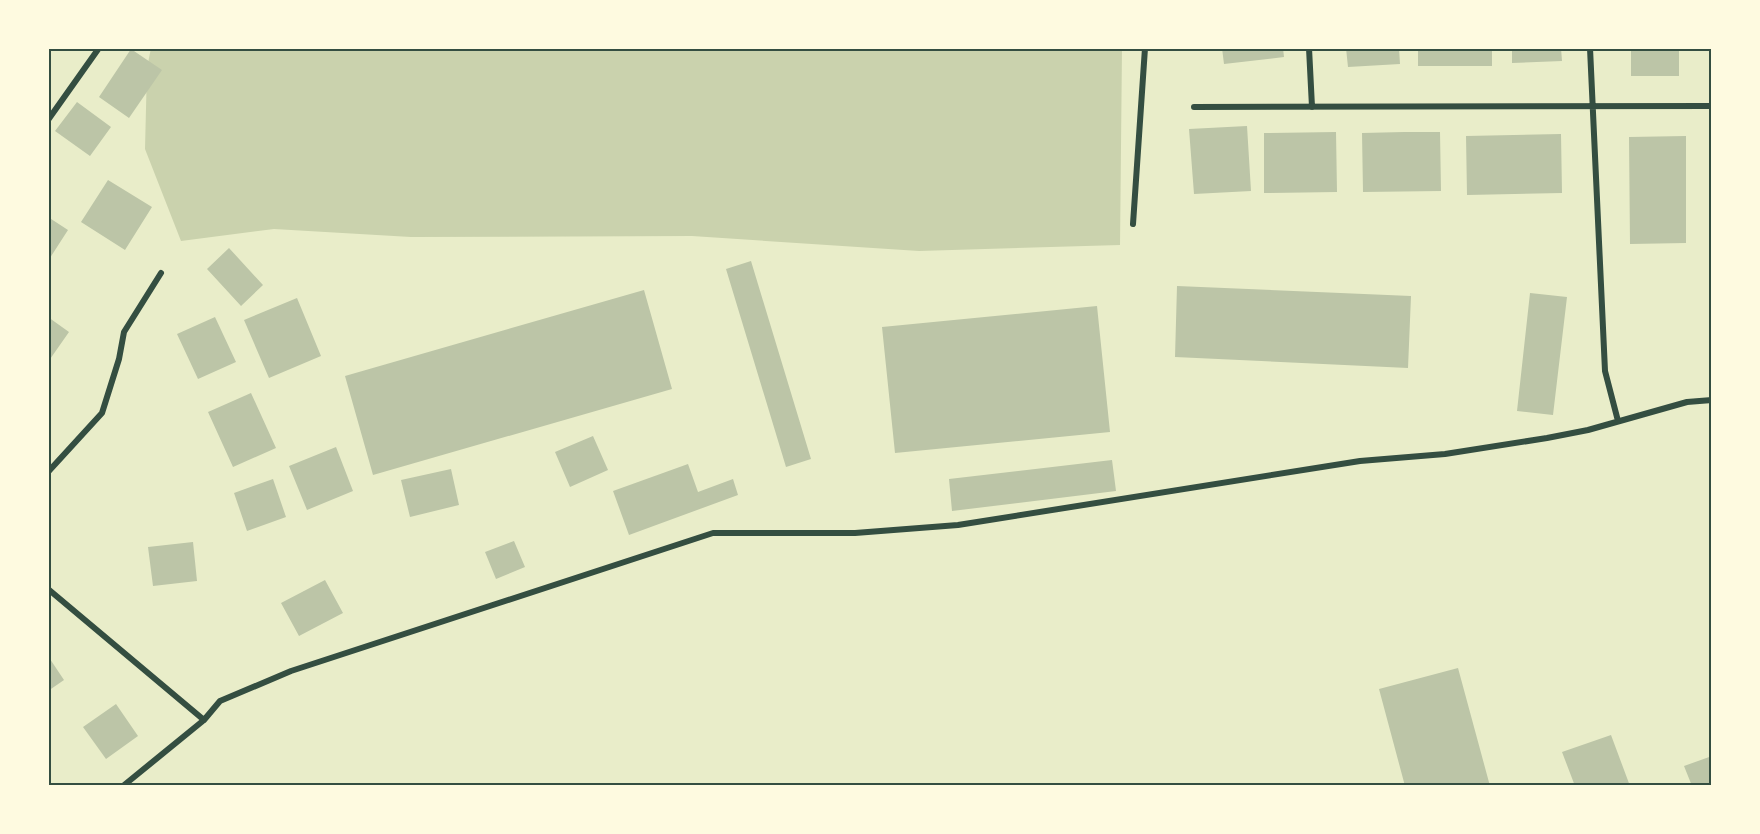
<svg xmlns="http://www.w3.org/2000/svg" width="1760" height="834" font-family="'Fira Sans',sans-serif">
  <rect width="100%" height="100%" fill="#e9edc9"/>
  <path fill="#cad2ad" d="M151,48H1122L1120,245L919,251L692,236L411,237L274,229L181,241L145,149L147,68Z"/>
  <path fill="#bcc5a7" d="M1222,48H1283L1284,57L1224,64Z
    M1346,48H1399L1400,64L1348,67Z
    M1418,48H1492V66H1418Z
    M1512,48H1561L1562,61L1512,63Z
    M1631,48H1679V76H1631Z
    M131,49L162,70L129,118L99,97Z
    M77,102L111,127L90,156L55,131Z
    M1247,126L1251,191L1194,194L1189,129Z
    M1336,132L1337,192L1264,193V133Z
    M1404,132H1440L1441,191L1363,192L1362,133Z
    M1561,134L1562,193L1467,195L1466,136Z
    M1686,136V243L1630,244L1629,137Z
    M108,180L152,207L125,250L81,222Z
    M48,217L68,230L48,261Z
    M229,248L263,285L241,306L207,269Z
    M751,261L811,459L786,467L726,269Z
    M1177,286L1411,296L1408,368L1175,357Z
    M644,290L672,389L373,475L345,376Z
    M1530,293L1567,297L1553,415L1517,411Z
    M297,298L321,356L269,378L244,320Z
    M1097,306L1110,432L895,453L882,327Z
    M48,317L69,332L48,362Z
    M215,317L236,362L198,379L177,334Z
    M251,393L276,448L233,467L208,412Z
    M593,436L608,470L570,487L555,452Z
    M336,447L353,491L307,510L289,466Z
    M1112,460L1116,491L952,511L949,479Z
    M688,464L698,492L733,479L738,495L629,535L613,491Z
    M451,469L459,505L410,517L401,480Z
    M273,479L286,517L247,531L234,493Z
    M514,541L525,567L496,579L485,552Z
    M193,542L197,581L153,586L148,547Z
    M325,580L343,613L299,636L281,603Z
    M48,656L64,680L48,691Z
    M1458,668L1490,786H1405L1379,689Z
    M116,704L138,736L106,759L83,727Z
    M1611,735L1630,786H1575L1562,752Z
    M1712,756V786H1692L1684,766Z"/>
  <g fill="none" stroke-linecap="round" stroke-linejoin="round">
    <path stroke="#344e41" stroke-width="6" d="M1309,48L1312,107
      M1590,48L1605,371L1618,421
      M1194,107L1712,106
      M48,120L99,48
      M1133,224L1145,48
      M48,472L102,413L119,359L124,332L161,273
      M48,589L204,720
      M123,786L204,720L220,701L291,671L713,533H855L958,525L1360,461L1445,454L1547,438L1588,430L1687,402L1712,400"/>
  </g>
  <rect width="1760" height="834" fill="none" stroke="#fefae0" stroke-width="99"/>
  <rect x="50" y="50" width="1660" height="734" fill="none" stroke="#344e41" stroke-width="2"/>
</svg>
